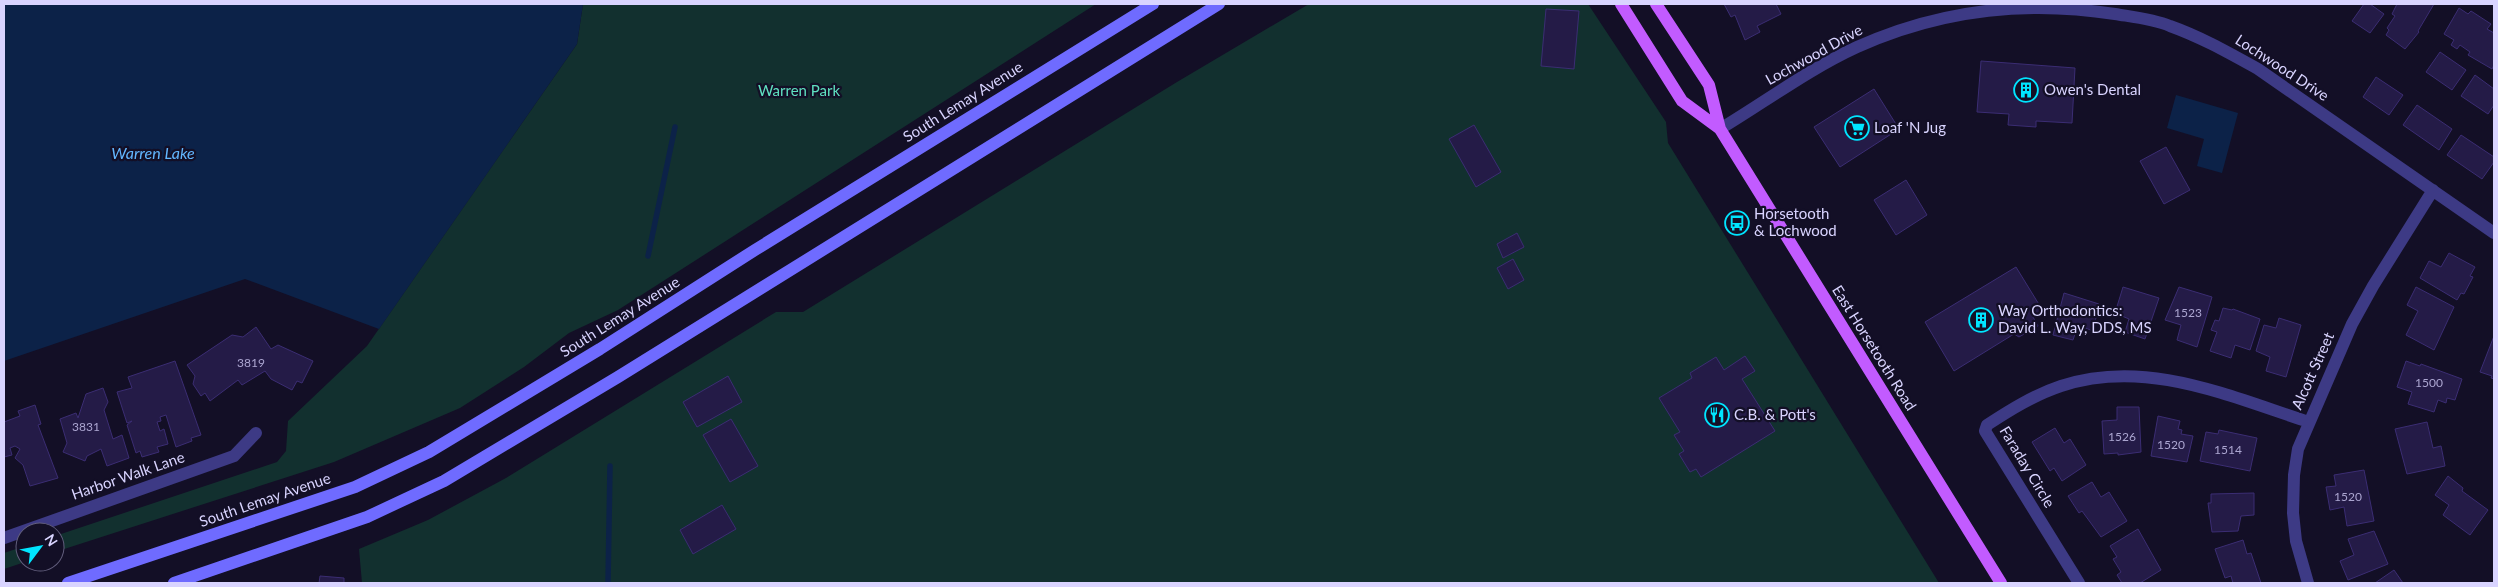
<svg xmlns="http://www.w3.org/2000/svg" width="2498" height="587" font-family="Lato,sans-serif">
  <rect width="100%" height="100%" fill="#130f26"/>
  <path fill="#12302f" d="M583,4H1096L618,310L569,333L524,367L460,408L334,462L55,552V536L277,462L286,451L288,421L367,346L577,44Z
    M1309,4H1588L1666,122L1668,143L1939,583H362L359,549L428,520L506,478L776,312H803L1177,82Z
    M25,546V562L4,569V553Z"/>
  <path fill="#0c2248" d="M4,4H583L577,44L379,329L245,279L4,361Z
    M2176,95L2238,113L2222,173L2197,166L2204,139L2167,128Z"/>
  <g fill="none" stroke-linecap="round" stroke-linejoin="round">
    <path stroke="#0c2248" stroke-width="5.5" d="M648,256L675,127
      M608,583L610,466"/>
  </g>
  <path fill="#241b47" stroke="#3b2d73" d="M1724,4H1776L1781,14L1757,26L1760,32L1745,40L1735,15L1731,17Z
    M2364,4H2370L2384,14L2370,33L2352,21Z
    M2397,4H2434L2418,31L2419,32L2405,49L2386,35L2389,30L2387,28L2395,16L2392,14Z
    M2459,8L2468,14L2471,11L2491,24L2487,29L2494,33V65L2492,69L2468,55L2470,52L2460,45L2457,49L2451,45L2454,40L2444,34Z
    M1546,9L1579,11L1574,69L1541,66Z
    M2440,52L2466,70L2452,90L2426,72Z
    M1981,61L2075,68L2072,123L2036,121V127L2008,125L2009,114L1977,112Z
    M2475,75L2494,89V105L2488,114L2461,96Z
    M2376,77L2403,95L2389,115L2363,97Z
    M1874,89L1899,129L1840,167L1814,127Z
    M2417,105L2452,129L2439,150L2403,125Z
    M1474,125L1501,172L1476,187L1449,139Z
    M2461,135L2494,157V162L2482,179L2447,155Z
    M2166,147L2190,190L2164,204L2140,161Z
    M1906,180L1927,215L1896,235L1874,200Z
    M1517,233L1524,247L1503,258L1497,244Z
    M2449,253L2475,267L2470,276L2473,277L2464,294L2461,293L2457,300L2420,278L2429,261L2441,267Z
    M1513,259L1524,280L1508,289L1497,268Z
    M2016,267L2043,311L2033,317L2038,326L2019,337L2014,334L1954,371L1925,322Z
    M2123,287L2159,298L2145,339L2125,332L2129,319L2115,313Z
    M2179,287L2212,297L2197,347L2177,340L2181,325L2165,320Z
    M2416,287L2454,307L2434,350L2406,335L2418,311L2407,305Z
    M2064,293L2099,304L2093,331L2078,325L2073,340L2053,335Z
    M2223,308L2232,310L2233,309L2260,319L2250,350L2235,345L2231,358L2210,351L2217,332L2211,330L2215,320L2219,321Z
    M2279,318L2301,325L2286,377L2266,371L2270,357L2256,351L2264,325L2276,328Z
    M256,327L271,349L278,345L313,361L302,383L297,381L292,390L271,379L265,371L242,385L238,380L210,401L205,393L201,396L193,384L195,376L187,365L232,335L243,337Z
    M2494,336V379L2491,378L2492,376L2480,372Z
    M1745,356L1755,371L1742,379L1775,431L1701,477L1696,469L1690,472L1679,454L1684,451L1674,435L1680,432L1659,398L1692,378L1690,373L1716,357L1724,370Z
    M175,361L201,435L191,438L192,441L176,447L166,415L160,417L161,421L157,422L160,431L164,429L168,444L157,447L159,452L142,457L140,451L136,453L127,425L132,421L127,423L117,392L132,388L128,377Z
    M2406,361L2420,366L2421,364L2462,379L2455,400L2447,398L2446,403L2438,400L2434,412L2408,404L2412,392L2397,387Z
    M728,376L742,402L697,427L683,402Z
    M103,388L108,402L104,410L113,439L122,435L129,458L107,466L101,449L87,456L85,461L63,452L67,443L60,419L76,413L78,418L86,394Z
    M35,405L41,424L38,425L58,478L30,486L23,465L15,458L20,449L15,446L10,448L12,455L4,457V422L20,416L18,411Z
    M2117,407H2139L2141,452L2118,455V453L2104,454L2102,421L2117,420Z
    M2158,416L2180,421L2178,429L2182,430L2181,434L2193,436L2187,462L2151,456Z
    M731,419L758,466L730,482L703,435Z
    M2427,422L2433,448L2441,446L2445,466L2407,474L2395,429Z
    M2055,428L2064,443L2070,439L2086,465L2062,481L2054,468L2050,471L2032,442Z
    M2219,430L2257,438L2250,471L2200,461L2206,432L2218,434Z
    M2364,470L2374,521L2347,526L2344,507L2330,510L2326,487L2336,486L2334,475Z
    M2448,476L2463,488L2462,491L2488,510L2470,535L2443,515L2449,505L2435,495Z
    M2092,482L2101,497L2109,492L2127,521L2101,537L2082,511L2079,513L2068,496Z
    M2254,493V515L2241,516L2238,531L2212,532L2208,503H2211V494Z
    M722,505L736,529L693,554L680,530Z
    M2138,529L2161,570L2140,583H2122L2117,575L2121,572L2113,559L2117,557L2110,546Z
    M2374,531L2388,564L2348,580L2340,561L2354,555L2348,539Z
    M2243,540L2247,554L2251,553L2261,583H2233L2231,576L2225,578L2215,549Z
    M2394,570L2403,583H2375Z
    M320,576L344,578V583H319Z"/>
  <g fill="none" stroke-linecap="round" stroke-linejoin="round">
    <path stroke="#3d3a85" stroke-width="12" d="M1720,129C1765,102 1809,69 1857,47C1939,10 2026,0 2115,14C2133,17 2153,19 2170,26C2201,37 2229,53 2258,69L2494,233
      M4,538L234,456L256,433
      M2079,583L1985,431L1987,425C2010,410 2034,395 2061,386C2146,358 2228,396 2309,422
      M2308,583L2296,541L2293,513L2294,475L2298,449L2352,324L2373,286L2433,190"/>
    <path stroke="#6f6bff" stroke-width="12" d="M68,583L355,487L429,452L600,349L755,250L1153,4
      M174,583L367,517L444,481L618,377L1219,4"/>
    <path stroke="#c25bff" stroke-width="12" d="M1621,4L1682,101L1720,129
      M1656,4L1709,85L1720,129L2001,583"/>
  </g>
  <defs>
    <g id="building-ring" transform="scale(1.25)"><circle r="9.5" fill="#130f26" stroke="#00e5ff" stroke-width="1.5"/><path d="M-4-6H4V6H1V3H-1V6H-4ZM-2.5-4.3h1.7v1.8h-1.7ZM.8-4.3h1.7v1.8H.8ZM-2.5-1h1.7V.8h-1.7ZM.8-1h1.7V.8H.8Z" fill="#00e5ff"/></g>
    <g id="supermarket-ring" transform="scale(1.25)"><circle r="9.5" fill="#130f26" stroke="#00e5ff" stroke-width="1.5"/><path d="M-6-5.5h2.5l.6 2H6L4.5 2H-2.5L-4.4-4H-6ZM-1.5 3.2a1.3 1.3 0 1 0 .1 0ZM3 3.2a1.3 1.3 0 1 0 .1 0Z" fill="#00e5ff"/></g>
    <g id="bus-ring" transform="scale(1.25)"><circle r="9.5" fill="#130f26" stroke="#00e5ff" stroke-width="1.5"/><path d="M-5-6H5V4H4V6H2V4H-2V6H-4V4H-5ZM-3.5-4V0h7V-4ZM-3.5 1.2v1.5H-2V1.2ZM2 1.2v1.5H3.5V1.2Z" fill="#00e5ff"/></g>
    <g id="restaurant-ring" transform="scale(1.25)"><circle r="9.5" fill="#130f26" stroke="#00e5ff" stroke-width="1.5"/><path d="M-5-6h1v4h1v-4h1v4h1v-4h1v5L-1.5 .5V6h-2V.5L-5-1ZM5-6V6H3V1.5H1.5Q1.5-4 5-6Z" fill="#00e5ff"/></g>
  </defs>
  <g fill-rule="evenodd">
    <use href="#building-ring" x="2026" y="90"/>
    <use href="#supermarket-ring" x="1857" y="128"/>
    <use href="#bus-ring" x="1737" y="223"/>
    <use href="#building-ring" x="1981" y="320"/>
    <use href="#restaurant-ring" x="1717" y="415"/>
  </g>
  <g text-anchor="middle" stroke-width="4.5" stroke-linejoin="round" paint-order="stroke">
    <g font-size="12" fill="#aca6d1">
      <text x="2188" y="317">1523</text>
      <text x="251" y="367">3819</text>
      <text x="2429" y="387">1500</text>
      <text x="86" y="431">3831</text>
      <text x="2122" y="441">1526</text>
      <text x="2171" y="449">1520</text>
      <text x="2228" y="454">1514</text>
      <text x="2348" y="501">1520</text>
    </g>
    <g font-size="15" fill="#d9d4ff" stroke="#130f26">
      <text transform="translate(1814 55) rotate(-29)" y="5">Lochwood Drive</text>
      <text transform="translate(2282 68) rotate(33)" y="5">Lochwood Drive</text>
      <text transform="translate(963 102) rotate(-32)" y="5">South Lemay Avenue</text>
      <text transform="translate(620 317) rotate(-32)" y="5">South Lemay Avenue</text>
      <text transform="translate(1874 348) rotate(58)" y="5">East Horsetooth Road</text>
      <text transform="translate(2313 371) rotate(-66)" y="5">Alcott Street</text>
      <text transform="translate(2027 467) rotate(59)" y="5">Faraday Circle</text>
      <text transform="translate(128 476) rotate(-19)" y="5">Harbor Walk Lane</text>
      <text transform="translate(265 500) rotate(-19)" y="5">South Lemay Avenue</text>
    </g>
    <g font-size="15" fill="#d9d4ff" stroke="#130f26" text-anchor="start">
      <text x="2044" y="95">Owen's Dental</text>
      <text x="1874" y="133">Loaf 'N Jug</text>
      <text x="1754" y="219">Horsetooth<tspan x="1754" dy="17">&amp; Lochwood</tspan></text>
      <text x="1998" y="316">Way Orthodontics:<tspan x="1998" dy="17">David L. Way, DDS, MS</tspan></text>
      <text x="1734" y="420">C.B. &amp; Pott's</text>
    </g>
    <g font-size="15" fill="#5fe0c0" stroke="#130f26">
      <text x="799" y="96">Warren Park</text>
    </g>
    <g font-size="16" font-style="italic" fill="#62b6ff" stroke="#130f26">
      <text x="153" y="159">Warren Lake</text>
    </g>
  </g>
  <rect width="2498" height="587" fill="none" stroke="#d9d4ff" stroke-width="10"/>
  <g transform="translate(40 547) rotate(58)"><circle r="24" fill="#130f26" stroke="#625e7d"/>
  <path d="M0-4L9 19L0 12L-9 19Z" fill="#00e5ff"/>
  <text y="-8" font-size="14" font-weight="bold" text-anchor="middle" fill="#d9d4ff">N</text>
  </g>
</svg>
